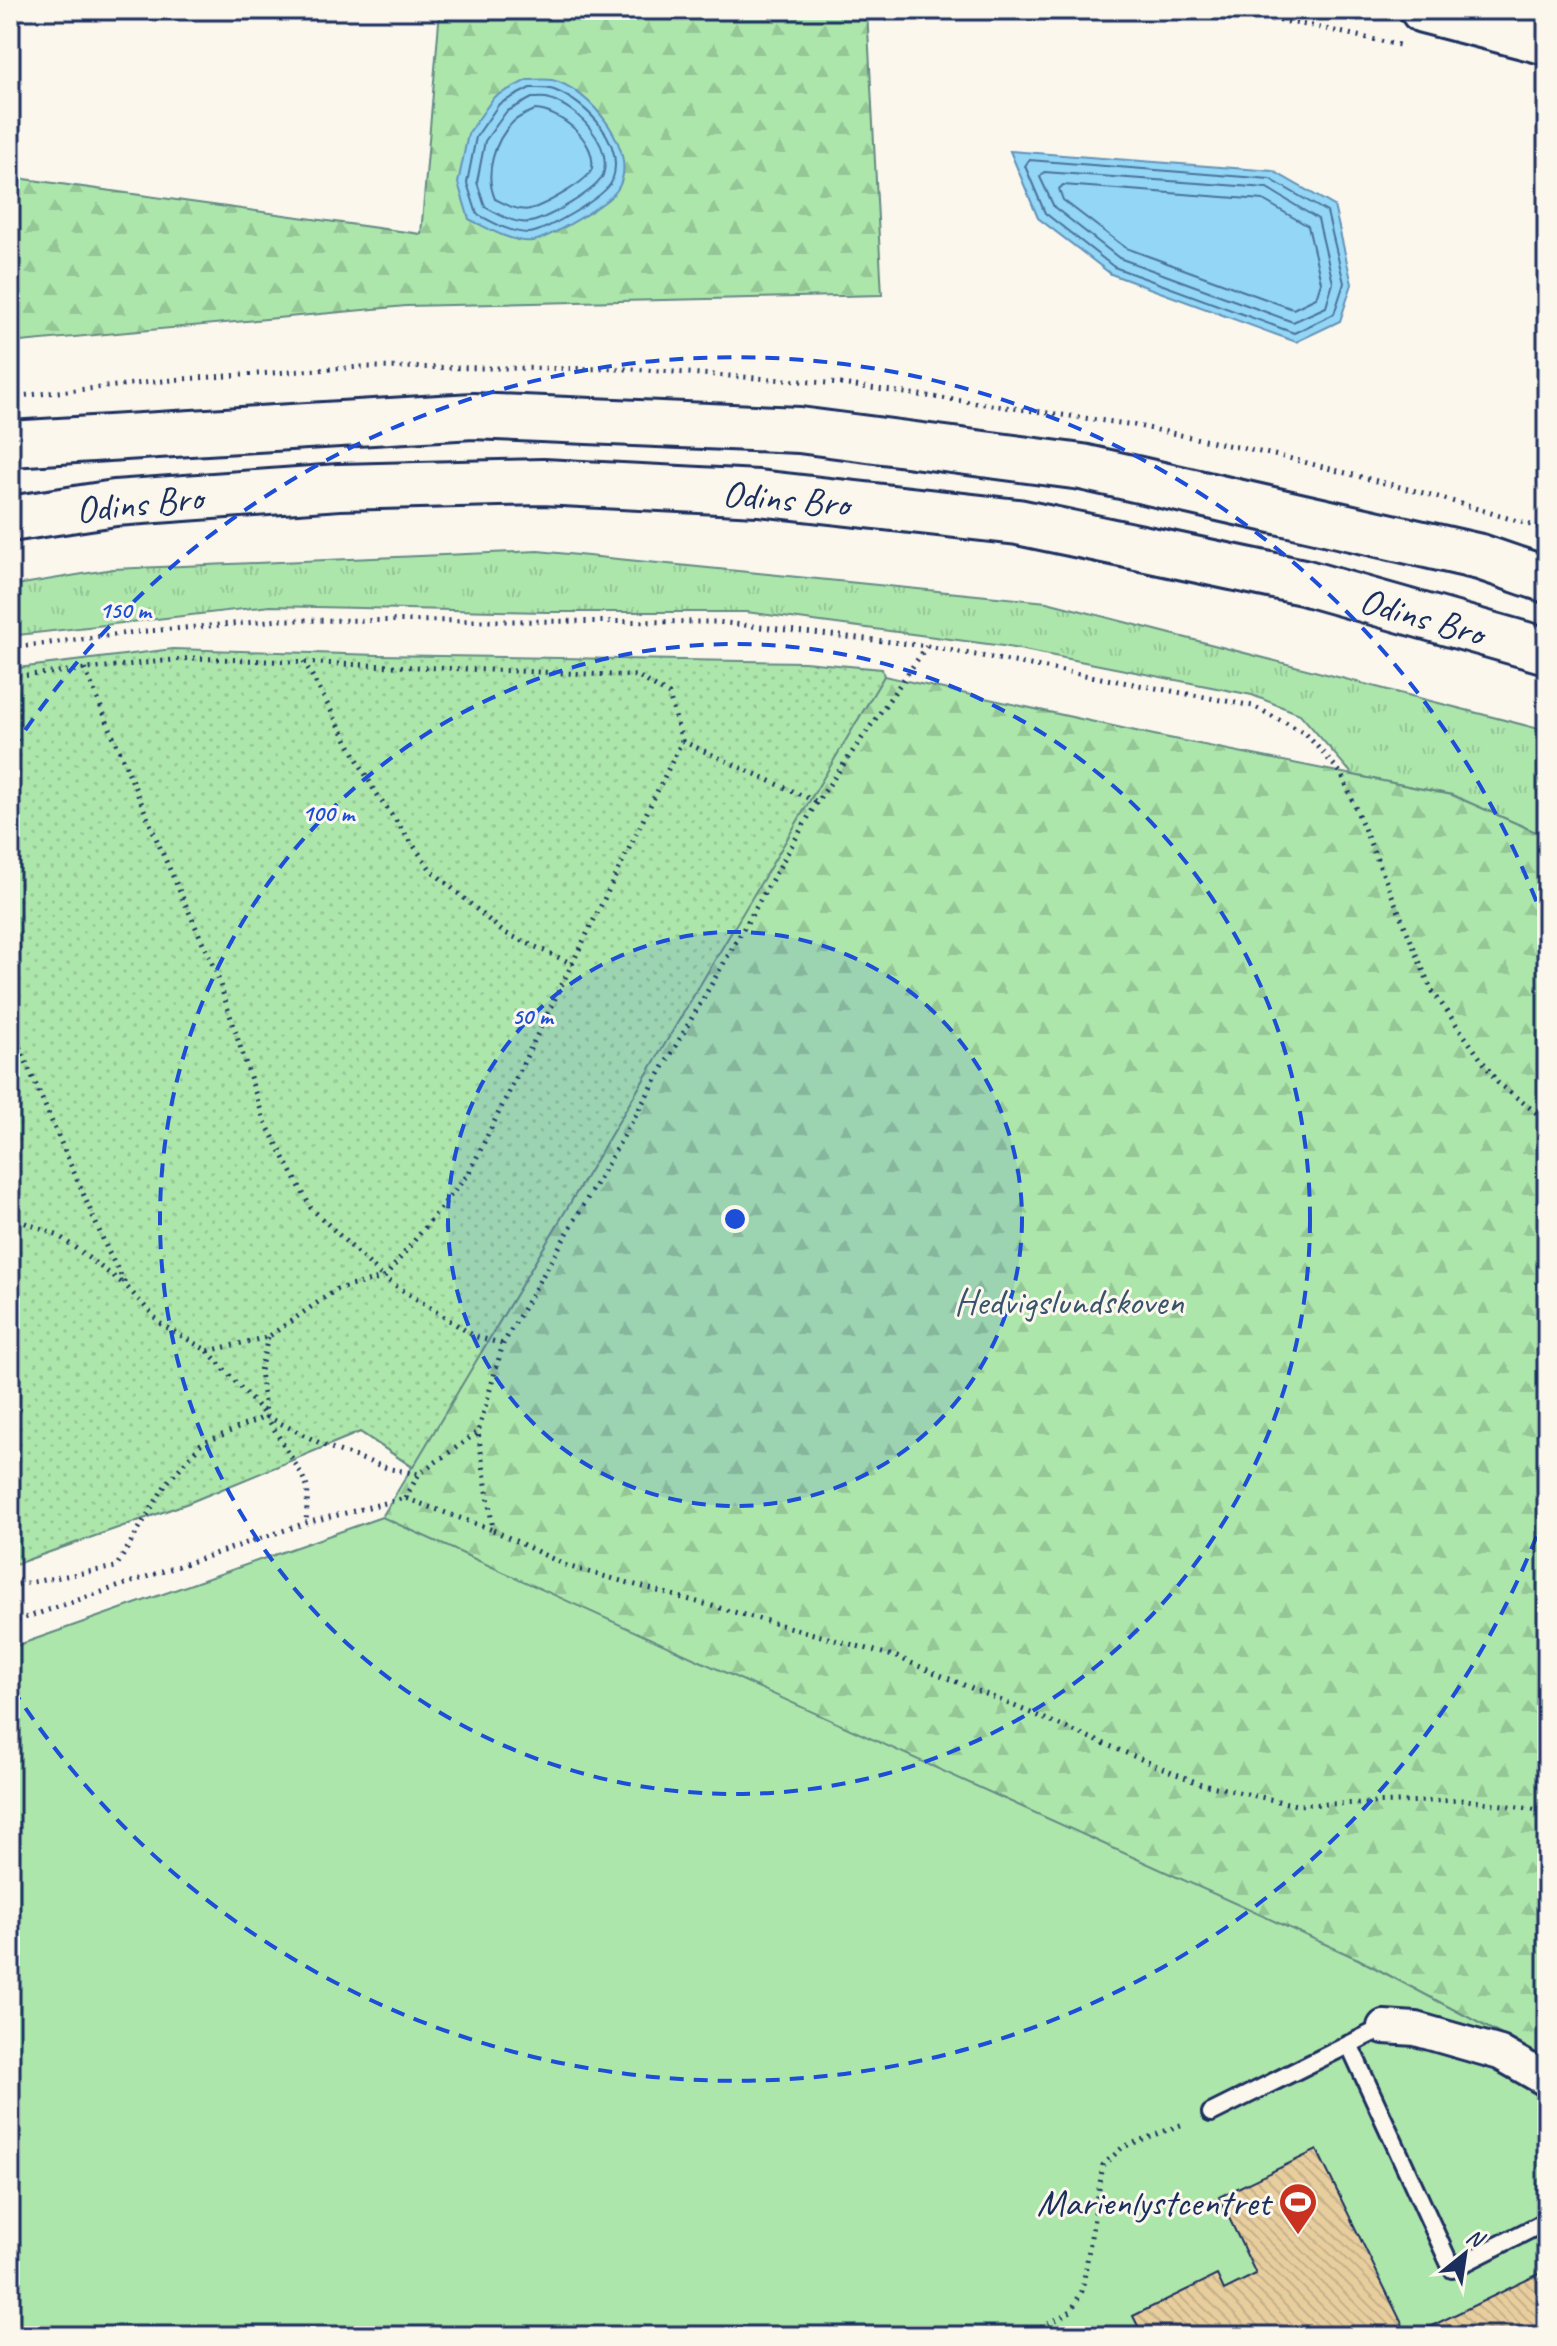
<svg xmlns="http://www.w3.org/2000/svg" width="1557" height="2346" font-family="Caveat,sans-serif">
  <defs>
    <pattern id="grass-tufts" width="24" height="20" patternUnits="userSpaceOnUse" patternTransform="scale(2)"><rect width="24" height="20" fill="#ade6ab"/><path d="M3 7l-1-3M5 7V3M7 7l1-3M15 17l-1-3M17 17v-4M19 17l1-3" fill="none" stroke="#94c696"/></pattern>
    <pattern id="forest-firs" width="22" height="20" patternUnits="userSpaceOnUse" patternTransform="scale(2)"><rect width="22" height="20" fill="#ade6ab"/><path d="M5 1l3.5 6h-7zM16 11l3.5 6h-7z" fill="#94c696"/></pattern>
    <pattern id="park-dots" width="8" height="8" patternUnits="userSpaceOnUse" patternTransform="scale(2)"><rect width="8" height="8" fill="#ade6ab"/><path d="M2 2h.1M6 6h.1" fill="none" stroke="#94c696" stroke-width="1.8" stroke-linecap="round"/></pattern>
    <pattern id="building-back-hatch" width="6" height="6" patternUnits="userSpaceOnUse" patternTransform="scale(2)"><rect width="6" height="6" fill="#e8ce9d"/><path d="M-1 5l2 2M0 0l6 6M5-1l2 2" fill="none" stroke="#c6b18a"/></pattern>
  </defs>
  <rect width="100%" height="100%" fill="#fbf7ec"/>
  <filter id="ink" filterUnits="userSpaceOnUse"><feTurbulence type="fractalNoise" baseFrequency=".0125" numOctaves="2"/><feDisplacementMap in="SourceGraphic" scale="16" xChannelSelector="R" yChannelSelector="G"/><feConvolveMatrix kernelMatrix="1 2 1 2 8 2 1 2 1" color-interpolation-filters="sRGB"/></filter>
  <g filter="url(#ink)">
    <path fill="url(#grass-tufts)" stroke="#648a84" stroke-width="2" d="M538,551L1047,602L1547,731V837L1452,795L1353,775L1300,714L1252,695L1003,646L746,612H546L270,606L10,636V586L113,569Z"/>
    <path fill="url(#forest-firs)" stroke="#648a84" stroke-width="2" d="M440,10H867L882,295L406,306L10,343V177L421,234Z
      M799,667L884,676L1154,735L1452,795L1547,837V2059L1358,1959L10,1648L382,1517L412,1467L360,1432L188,1503L10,1566Z"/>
    <path fill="url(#park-dots)" stroke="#648a84" stroke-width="2" d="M173,649L379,655L804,662L882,669L884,676L413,1467L360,1432L188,1503L10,1566V669Z"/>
    <path fill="#ade6ab" stroke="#648a84" stroke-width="2" d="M382,1517L1358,1959L1547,2059V2336H10V1648Z"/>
    <path fill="#93d6f5" stroke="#6393b9" stroke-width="2" d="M527,80C535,80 545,79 552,80C589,88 642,153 617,190C608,204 549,238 533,241C514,244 485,227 469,219L458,183L468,134L494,97Z
      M1010,151L1273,171L1334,206L1352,284L1340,321L1296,342L1111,274L1038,218Z"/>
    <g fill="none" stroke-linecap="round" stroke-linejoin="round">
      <path stroke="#4b729a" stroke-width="2" d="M530,88C538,88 547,87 554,90C587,103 626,143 612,181C606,196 545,232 529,233C510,233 492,222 477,214L467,183L476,137L499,104Z
        M532,98C538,98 545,97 550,99C577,108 613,144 603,175C598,190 548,218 531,222C516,225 498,214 485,207L477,182L485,141L506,112Z
        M535,110C560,111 596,140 592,168C591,180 543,206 530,209C519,212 505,204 495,199C484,174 494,141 513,122C518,117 528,113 535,110Z
        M1029,160L1270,179L1327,212L1344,283L1334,314L1294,333L1114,267L1045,213L1025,166Z
        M1044,172L1267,188L1318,219L1333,283L1326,307L1293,322L1119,258L1054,207L1040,177Z
        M1063,185L1263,200L1308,226L1321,282L1316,298L1293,309L1126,248L1063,200L1059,189Z"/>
    </g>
    <path fill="url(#building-back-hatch)" stroke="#1b2f5e" stroke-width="2" d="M1317,2150L1408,2336H1143L1133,2316L1217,2275L1224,2290L1256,2274L1219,2197Z
      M1547,2270V2336H1411Z"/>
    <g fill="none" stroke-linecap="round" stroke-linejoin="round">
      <g stroke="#1b2f5e" stroke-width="22">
        <path id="lane" d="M1349,2044L1452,2269L1547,2221
          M1211,2113L1384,2027"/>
      </g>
      <g stroke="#1b2f5e" stroke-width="38">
        <path id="street" d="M1384,2027L1416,2029L1500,2053L1547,2080"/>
      </g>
      <g stroke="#1b2f5e" stroke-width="50">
        <path id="secondary" d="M1423,10L1547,42
          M10,444L473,416L799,430L1082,467L1480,557L1547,580
          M10,519L115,503L339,487L543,482L758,493L1018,522L1303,582L1547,651"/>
      </g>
      <path stroke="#1b2f5e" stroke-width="5" stroke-dasharray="2 6" stroke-linecap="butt" d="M1216,10L1312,26L1399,45
        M10,397L182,379L362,367L631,369L841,384L1134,425L1288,458L1435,496L1547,530
        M927,646L817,802L503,1344L478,1432L493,1530L567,1566L897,1657L1198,1783L1296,1805L1466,1800L1547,1811
        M10,648L136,632L281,620L717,622L927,646L1253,706L1305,733L1341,773L1431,989L1498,1083L1547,1121
        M304,661L374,790L431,870L503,932L573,964
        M85,669L162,852L216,972L264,1120L311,1208L384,1278
        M10,677L193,658L638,676L669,695L682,741L469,1173L384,1278L474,1336L503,1344
        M682,741L817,802
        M10,1025L108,1251L127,1287L161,1324L208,1351L268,1337L337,1289L383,1278
        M10,1217L59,1236L125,1285
        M268,1337L260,1371L266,1416L301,1473L308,1489L306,1523
        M208,1351L266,1416L328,1447L390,1469L419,1474
        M405,1498L419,1474L478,1432
        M10,1586L116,1567L166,1484L201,1444L266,1416
        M10,1623L306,1523L405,1498L493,1530
        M1027,2336L1071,2311L1082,2291L1103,2165L1123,2147L1186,2123"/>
      <use href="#lane" stroke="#fbf7ec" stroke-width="16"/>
      <use href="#street" stroke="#fbf7ec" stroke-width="32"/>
      <use href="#secondary" stroke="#fbf7ec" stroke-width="44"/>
    </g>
  </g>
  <circle cx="735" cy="1219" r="287" fill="#1d4ed8" fill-opacity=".12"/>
  <g fill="none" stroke="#1d4ed8" stroke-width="4" stroke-dasharray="14 10">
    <circle cx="735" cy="1219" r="287"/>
    <circle cx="735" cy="1219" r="575"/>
    <path d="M1545 1514A862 862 0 0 1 12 1688M12 750A862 862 0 0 1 1545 924"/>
  </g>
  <defs>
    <g id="stadium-pin" transform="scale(2)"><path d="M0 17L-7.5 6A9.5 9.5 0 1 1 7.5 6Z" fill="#c8321e" stroke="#fbf7ec"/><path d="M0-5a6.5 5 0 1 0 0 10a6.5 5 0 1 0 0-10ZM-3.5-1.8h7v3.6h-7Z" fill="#fff"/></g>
  </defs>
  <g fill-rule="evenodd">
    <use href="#stadium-pin" x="1298" y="2202"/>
  </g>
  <g text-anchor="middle" stroke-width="6" stroke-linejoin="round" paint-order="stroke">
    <g font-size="38" fill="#1b2f5e" stroke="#fbf7ec">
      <text transform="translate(786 498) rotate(5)" y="13">Odins Bro</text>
      <text transform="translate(139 503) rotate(-6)" y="13">Odins Bro</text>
      <text transform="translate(1422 616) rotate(16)" y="13">Odins Bro</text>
    </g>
    <g font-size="38" fill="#38546d" stroke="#fbf7ec">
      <text x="1069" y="1314">Hedvigslundskoven</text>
    </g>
    <g font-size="38" fill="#1b2f5e" stroke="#fbf7ec" text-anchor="end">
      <text x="1270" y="2215">Marienlystcentret</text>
    </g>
  </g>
  <circle cx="735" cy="1219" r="12" fill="#1d4ed8" stroke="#fbf7ec" stroke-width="4"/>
  <g font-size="24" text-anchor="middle" font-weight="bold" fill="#1d4ed8" stroke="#fbf7ec" stroke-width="6" stroke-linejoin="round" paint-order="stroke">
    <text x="125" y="618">150 m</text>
    <text x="328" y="821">100 m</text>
    <text x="532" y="1024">50 m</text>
  </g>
  <rect width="1557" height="2346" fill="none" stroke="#fbf7ec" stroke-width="40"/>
  <rect x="20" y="20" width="1517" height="2306" fill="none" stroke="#1b2f5e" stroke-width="3" filter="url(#ink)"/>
  <g transform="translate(1465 2254) rotate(30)" stroke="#fbf7ec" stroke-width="6" paint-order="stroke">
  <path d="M0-6L14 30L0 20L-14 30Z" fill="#1b2f5e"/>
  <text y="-12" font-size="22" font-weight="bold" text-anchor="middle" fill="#1b2f5e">N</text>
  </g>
</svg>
